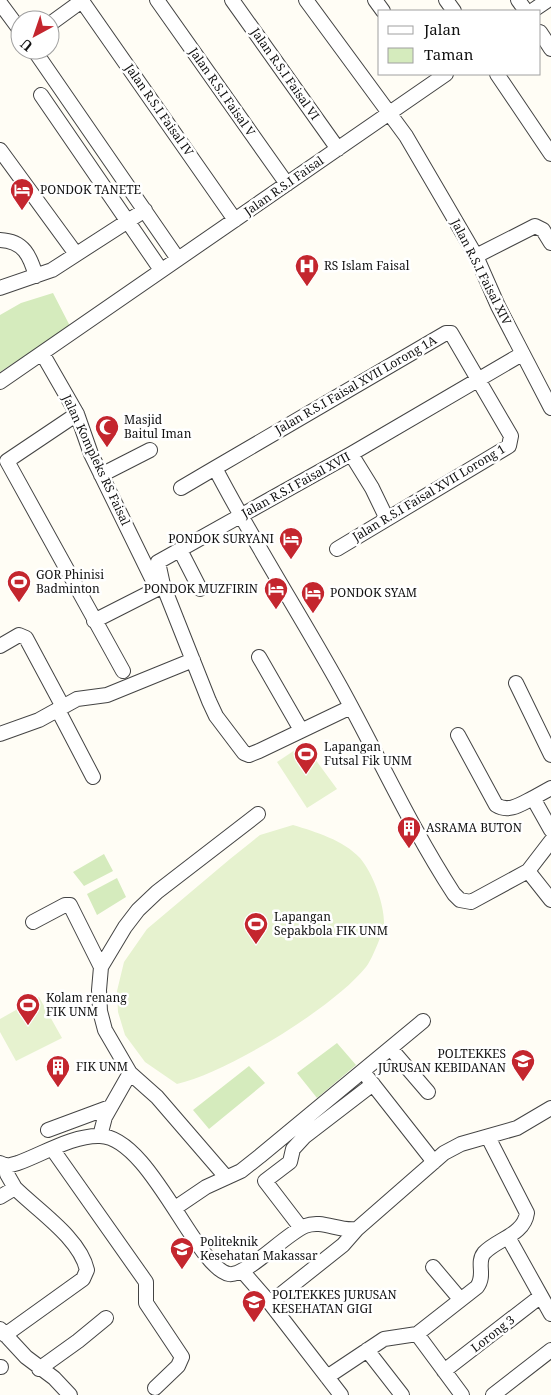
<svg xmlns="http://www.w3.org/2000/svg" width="551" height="1395" font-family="'Noto Serif',serif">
  <rect width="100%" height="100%" fill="#fffdf5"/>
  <path fill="#d5ebbd" d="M53,293L70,326L0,372V315L21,303Z
    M104,854L113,871L84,886L73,872Z
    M117,878L126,897L97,915L87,894Z
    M337,1043L356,1065L317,1098L297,1073Z
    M249,1066L265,1083L209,1129L193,1110Z"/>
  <path fill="#e6f2cf" d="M304,744L337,789L307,808L277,762Z
    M293,825C316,832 343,840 360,858C373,873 385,906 384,925C383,932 371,962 366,967C333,1008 228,1072 177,1084L145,1062L125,1035L118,1012L117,991L124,962L147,929L230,859L260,835Z
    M39,997L62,1038L16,1061L0,1032V1019Z"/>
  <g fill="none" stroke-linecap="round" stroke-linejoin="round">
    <g stroke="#444" stroke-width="16">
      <path id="minor" d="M157,0L287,184
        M232,0L338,149
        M306,0L406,136L444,201L476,256L498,306L551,408
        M375,0L383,11
        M446,0L454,11
        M518,0L526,11
        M82,1L235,220
        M0,3L20,30
        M532,11L548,0
        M50,24L83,0
        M540,32L551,49
        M34,50L178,259
        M497,74L551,154
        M41,95L161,270
        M0,150L76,254
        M0,240C24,241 30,256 36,276
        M476,256L535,226L543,230L551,243
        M0,288L52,270L145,210
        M42,353L77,414L91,454L157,589L94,621
        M0,382L446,74
        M77,414L7,461L123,671
        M351,454L372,488L387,519
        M101,475L150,450
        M181,488L215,468
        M337,549L509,446L511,436L451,333H446L215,468C254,543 300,614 341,688C379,757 411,828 454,894L460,900L471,902L528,871L551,900
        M180,550L200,589
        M0,646L19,635L26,638L63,707
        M259,657L301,730
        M516,683L551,755
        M351,707L259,751L249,755L244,753L216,716L209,701L163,585L158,562L351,454L522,354
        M58,710L93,777
        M0,734L39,720L77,699L107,695L193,660
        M458,735L496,805C509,813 521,804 533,798L551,830
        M533,798L551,788
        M528,871L551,841
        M33,922L65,905H70L101,967
        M391,1049L428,1092
        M130,1073L157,1097L226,1177
        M368,1078L434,1162
        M48,1130L110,1107
        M100,1136L105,1117L130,1073L105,1030L100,1011L99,990L101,967L125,927L138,910L157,892L258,814
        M53,1150L146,1282V1303L182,1357L178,1366L155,1388
        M0,1163L7,1166L18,1163C43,1154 73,1135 100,1136C150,1137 196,1268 229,1274C246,1277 284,1235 305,1226C322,1219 339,1232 357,1229
        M0,1197L15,1188L7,1174V1166
        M175,1208L206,1187L241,1171L260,1156L423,1021
        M301,1228L265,1181L290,1162L293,1149L304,1137L373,1084
        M508,1237L551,1314
        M433,1267L460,1299
        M243,1272L270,1303L341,1395
        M270,1303L343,1245L357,1229L444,1153L461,1144L517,1128L551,1108
        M0,1329L26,1357L54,1378L70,1395
        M417,1334L462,1395
        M5,1335L83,1279L87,1270C80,1238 37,1210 15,1188
        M367,1350L402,1395
        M0,1367H1
        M39,1369L78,1341L106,1318
        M444,1371L541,1296
        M327,1377L384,1339L417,1334L477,1287C486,1275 476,1263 484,1253C497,1239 524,1235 527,1213L488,1137
        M493,1395L551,1350"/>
    </g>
    <use href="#minor" stroke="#fff" stroke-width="14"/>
  </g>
  <defs>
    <g id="hotel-pin" transform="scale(1.25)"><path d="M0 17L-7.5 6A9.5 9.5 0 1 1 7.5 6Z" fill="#c4262e" stroke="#fff"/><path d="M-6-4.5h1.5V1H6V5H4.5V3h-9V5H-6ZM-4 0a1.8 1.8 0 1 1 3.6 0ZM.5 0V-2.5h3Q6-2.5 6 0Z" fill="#fff"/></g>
    <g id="hospital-pin" transform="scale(1.25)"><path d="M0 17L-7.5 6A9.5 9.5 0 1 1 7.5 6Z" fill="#c4262e" stroke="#fff"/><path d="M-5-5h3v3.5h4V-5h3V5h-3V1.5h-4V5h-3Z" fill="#fff"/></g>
    <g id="mosque-pin" transform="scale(1.25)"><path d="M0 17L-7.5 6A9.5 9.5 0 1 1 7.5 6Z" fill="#c4262e" stroke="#fff"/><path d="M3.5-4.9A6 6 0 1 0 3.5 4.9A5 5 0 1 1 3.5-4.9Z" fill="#fff"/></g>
    <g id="stadium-pin" transform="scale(1.25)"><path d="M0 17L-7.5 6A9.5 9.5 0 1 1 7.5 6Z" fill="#c4262e" stroke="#fff"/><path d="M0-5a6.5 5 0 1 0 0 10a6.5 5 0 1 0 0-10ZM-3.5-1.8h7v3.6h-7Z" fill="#fff"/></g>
    <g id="building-pin" transform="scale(1.25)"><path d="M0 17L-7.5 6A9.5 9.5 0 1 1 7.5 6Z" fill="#c4262e" stroke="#fff"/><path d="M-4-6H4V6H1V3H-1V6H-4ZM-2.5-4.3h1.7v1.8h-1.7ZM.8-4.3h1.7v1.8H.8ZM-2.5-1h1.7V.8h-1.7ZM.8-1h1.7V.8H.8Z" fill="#fff"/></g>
    <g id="university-pin" transform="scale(1.25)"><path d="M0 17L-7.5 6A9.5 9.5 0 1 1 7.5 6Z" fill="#c4262e" stroke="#fff"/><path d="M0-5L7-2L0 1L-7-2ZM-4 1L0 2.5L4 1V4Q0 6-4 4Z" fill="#fff"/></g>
  </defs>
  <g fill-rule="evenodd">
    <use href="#hotel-pin" x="22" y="190"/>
    <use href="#hospital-pin" x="307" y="266"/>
    <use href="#mosque-pin" x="107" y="427"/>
    <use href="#hotel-pin" x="291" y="539"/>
    <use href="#stadium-pin" x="19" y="582"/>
    <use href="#hotel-pin" x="276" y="589"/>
    <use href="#hotel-pin" x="313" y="593"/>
    <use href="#stadium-pin" x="306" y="754"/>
    <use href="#building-pin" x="409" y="828"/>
    <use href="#stadium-pin" x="256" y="924"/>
    <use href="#stadium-pin" x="28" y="1005"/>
    <use href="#university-pin" x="523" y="1061"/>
    <use href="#building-pin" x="58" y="1067"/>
    <use href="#university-pin" x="182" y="1249"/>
    <use href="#university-pin" x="254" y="1302"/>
  </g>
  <g text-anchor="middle" stroke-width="5" stroke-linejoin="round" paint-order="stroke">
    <g font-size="12" fill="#111" stroke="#fff">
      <text transform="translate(285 74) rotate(55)" y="4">Jalan R.S.I Faisal VI</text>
      <text transform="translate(222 92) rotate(55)" y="4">Jalan R.S.I Faisal V</text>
      <text transform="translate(159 110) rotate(55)" y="4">Jalan R.S.I Faisal IV</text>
      <text transform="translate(284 186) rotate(-35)" y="4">Jalan R.S.I Faisal</text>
      <text transform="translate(481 272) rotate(63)" y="4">Jalan R.S.I Faisal XIV</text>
      <text transform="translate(356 385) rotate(-30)" y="4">Jalan R.S.I Faisal XVII Lorong 1A</text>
      <text transform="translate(96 460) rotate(65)" y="4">Jalan Kompleks RS Faisal</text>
      <text transform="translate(296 485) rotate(-29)" y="4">Jalan R.S.I Faisal XVII</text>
      <text transform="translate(429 493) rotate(-31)" y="4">Jalan R.S.I Faisal XVII Lorong 1</text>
      <text transform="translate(493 1334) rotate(-38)" y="4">Lorong 3</text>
    </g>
    <g font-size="12" fill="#111" stroke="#fff" text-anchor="start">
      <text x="40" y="194">PONDOK TANETE</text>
      <text x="324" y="270">RS Islam Faisal</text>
      <text x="124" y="424">Masjid<tspan x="124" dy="14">Baitul Iman</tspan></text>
      <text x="274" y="543" text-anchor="end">PONDOK SURYANI</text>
      <text x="36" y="579">GOR Phinisi<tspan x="36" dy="14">Badminton</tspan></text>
      <text x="258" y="593" text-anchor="end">PONDOK MUZFIRIN</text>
      <text x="330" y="597">PONDOK SYAM</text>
      <text x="324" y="751">Lapangan<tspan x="324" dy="14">Futsal Fik UNM</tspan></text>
      <text x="426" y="832">ASRAMA BUTON</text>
      <text x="274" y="921">Lapangan<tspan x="274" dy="14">Sepakbola FIK UNM</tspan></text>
      <text x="46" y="1002">Kolam renang<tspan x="46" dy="14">FIK UNM</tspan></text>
      <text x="506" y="1058" text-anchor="end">POLTEKKES<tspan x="506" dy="14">JURUSAN KEBIDANAN</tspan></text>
      <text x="76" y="1071">FIK UNM</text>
      <text x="200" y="1246">Politeknik<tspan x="200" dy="14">Kesehatan Makassar</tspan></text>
      <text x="272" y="1299">POLTEKKES JURUSAN<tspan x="272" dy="14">KESEHATAN GIGI</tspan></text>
    </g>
  </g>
  <rect x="378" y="10" width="162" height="65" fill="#ffffff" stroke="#a0a0a0"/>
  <rect x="388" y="26" width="25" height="8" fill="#ffffff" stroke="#a0a0a0"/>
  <text x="424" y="35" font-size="15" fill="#111111">Jalan</text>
  <rect x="388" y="48" width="25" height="15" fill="#d5ebbd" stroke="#a0a0a0"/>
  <text x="424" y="60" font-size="15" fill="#111111">Taman</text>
  <g transform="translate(35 35) rotate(220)"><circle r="24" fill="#ffffff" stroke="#a0a0a0"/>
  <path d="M0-4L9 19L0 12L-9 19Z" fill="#c4262e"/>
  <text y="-8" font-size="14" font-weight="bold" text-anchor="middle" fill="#111111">U</text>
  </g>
</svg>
